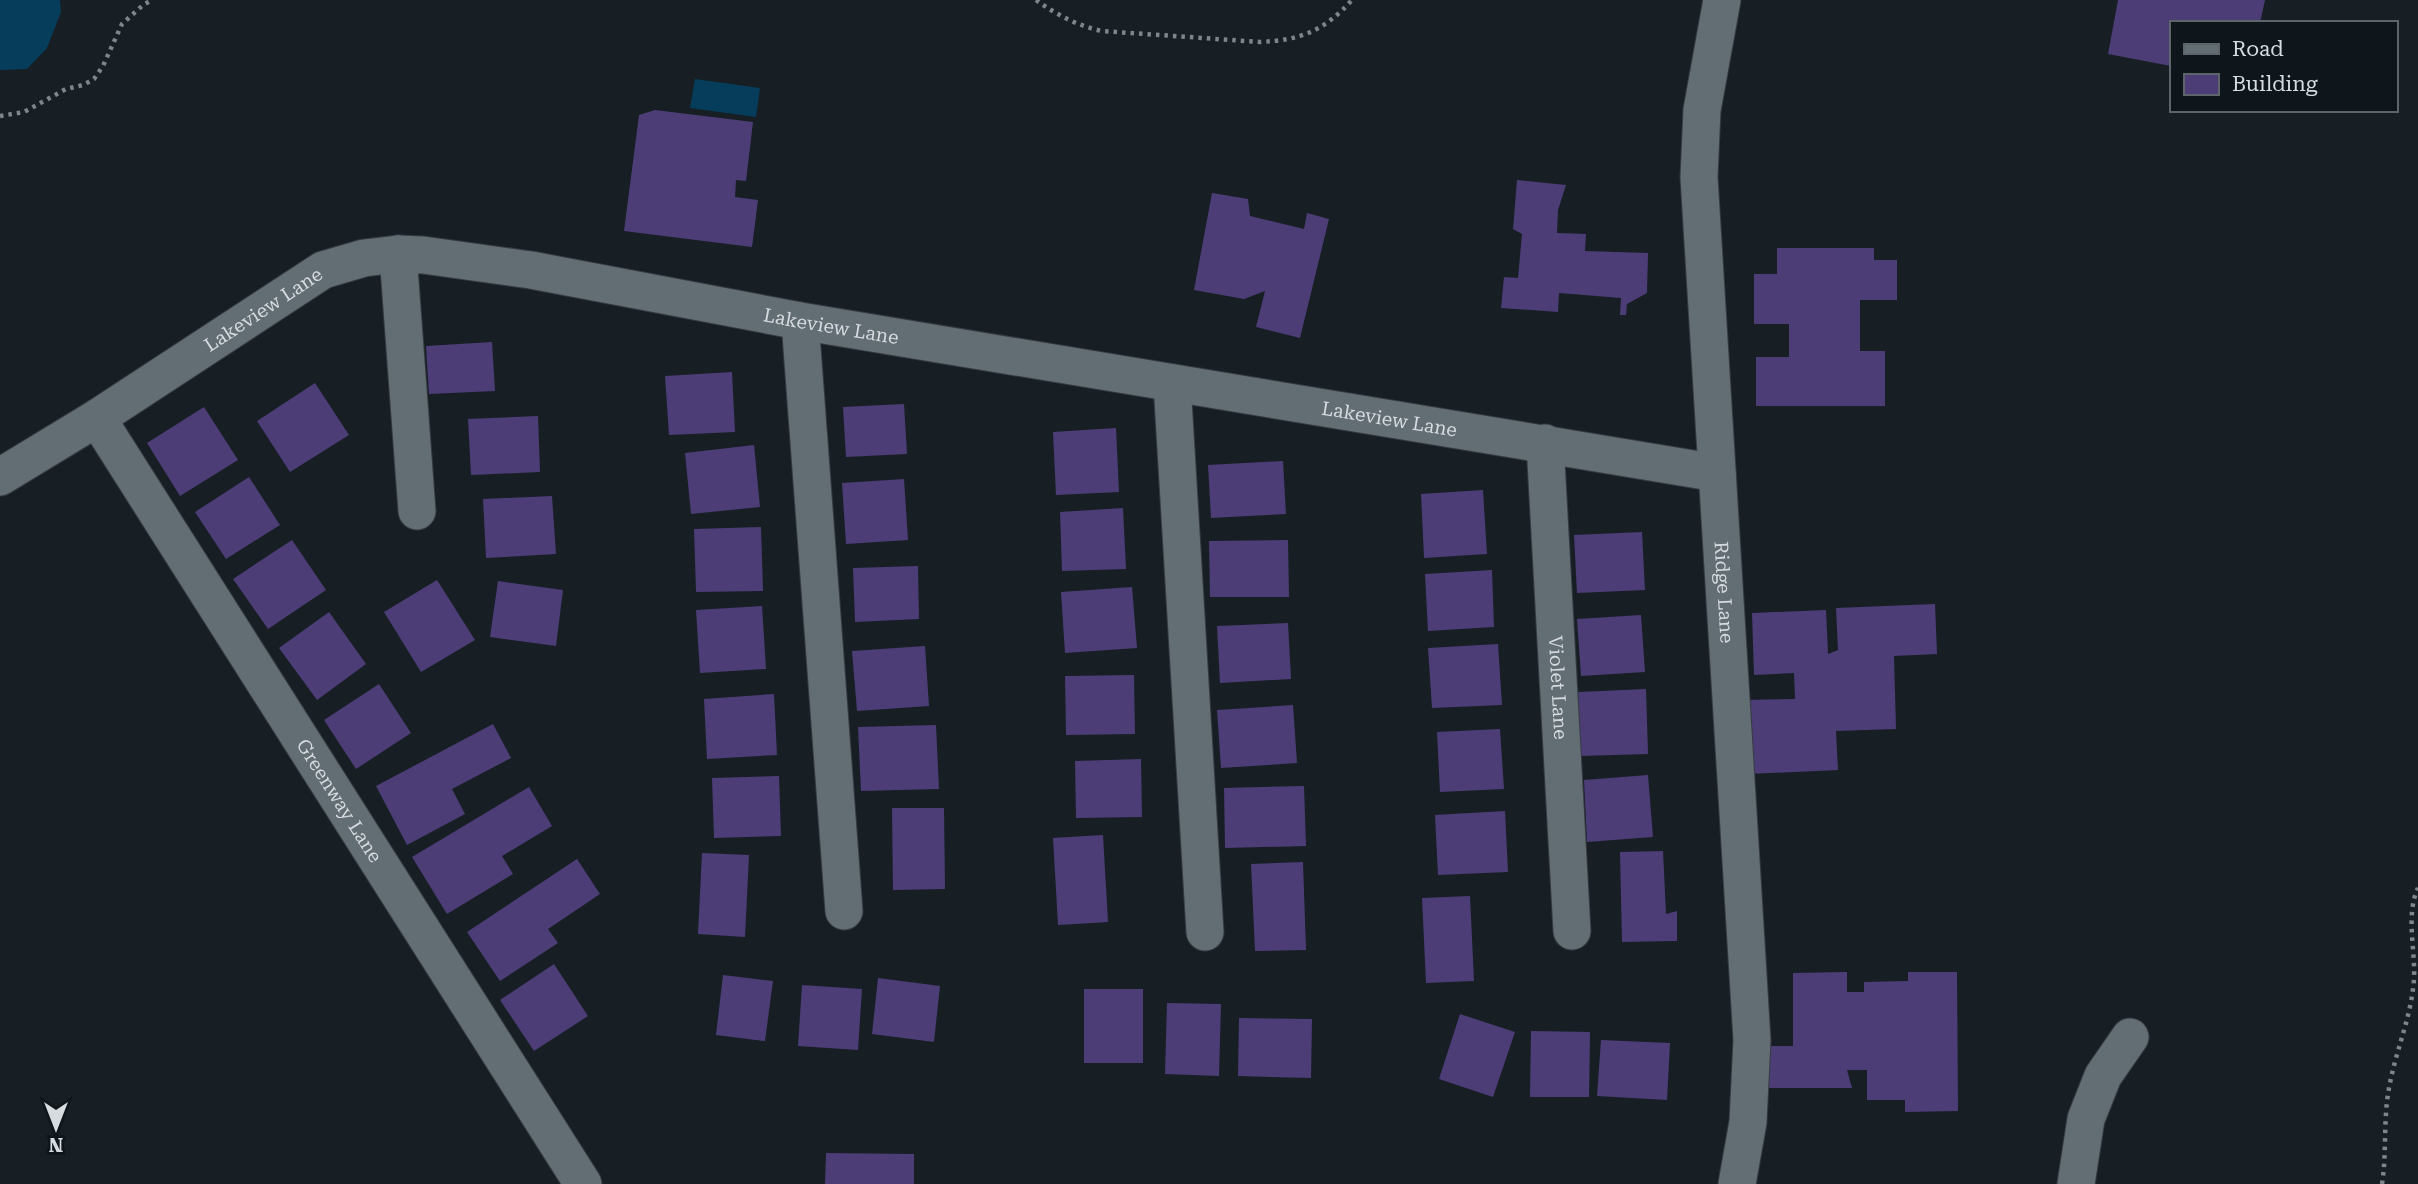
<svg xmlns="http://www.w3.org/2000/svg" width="2418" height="1184" font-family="'Roboto Serif',serif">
  <rect width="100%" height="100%" fill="#171f25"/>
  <path fill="#053d5b" d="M0,0H60L61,12L47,48L27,69L0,70Z
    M695,79L760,88L756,117L690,108Z"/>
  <path fill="#4c3d76" d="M2118,0H2265L2260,23H2171V66L2108,54Z
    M655,110L753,122L746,181L736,180L735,197L758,200L752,247L624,231L639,115Z
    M1517,180L1566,185L1558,210L1557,233L1586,234L1585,251L1648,253L1647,293L1627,304L1626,315H1620L1621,298L1559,293L1558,312L1501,308L1504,277L1518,278L1522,234L1513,229Z
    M1212,193L1248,199L1250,216L1304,229L1307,213L1329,219L1300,338L1256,327L1265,291L1244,299L1194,290Z
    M1777,248H1874V260H1897V300H1860V351H1885V406H1756V357H1789V324H1754V274H1777Z
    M492,342L495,391L429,394L426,346Z
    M732,372L735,432L669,435L665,376Z
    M315,383L349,435L290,472L257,421Z
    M904,404L907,454L846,457L843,407Z
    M204,407L238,460L180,496L147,443Z
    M538,416L540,472L471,475L468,419Z
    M1116,428L1119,492L1056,495L1053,432Z
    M754,445L760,507L691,514L685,453Z
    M1283,461L1286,514L1211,518L1208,465Z
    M249,477L280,525L226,559L195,512Z
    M904,479L908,540L846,544L842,483Z
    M1483,490L1487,554L1424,558L1421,494Z
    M552,496L556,554L486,558L483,499Z
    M1123,508L1126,569L1062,571L1060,512Z
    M761,527L763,591L696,592L694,529Z
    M1642,532L1645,590L1577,593L1574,535Z
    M292,540L326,590L268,629L233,579Z
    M1288,540L1289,597H1210L1209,541Z
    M918,566L919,619L855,622L853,568Z
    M1492,570L1494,627L1428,631L1425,574Z
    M437,580L475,640L421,672L384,612Z
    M498,581L563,590L556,646L490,637Z
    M1132,587L1137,648L1065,653L1061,592Z
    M1935,604L1937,654L1894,656L1896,729L1836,731L1838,770L1748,774L1745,700L1795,699L1794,673L1754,675L1752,613L1826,610L1828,654L1838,650L1836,608Z
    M762,606L766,669L700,673L696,610Z
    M329,612L366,664L317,700L279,648Z
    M1641,615L1645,672L1581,676L1577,619Z
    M1288,623L1291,679L1220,683L1217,626Z
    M1498,644L1502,705L1432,708L1428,648Z
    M925,646L929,706L857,711L852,651Z
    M1134,675L1135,734L1066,735L1065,676Z
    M379,684L411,733L356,769L324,720Z
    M1646,689L1648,754L1580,756L1578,692Z
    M774,694L777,755L707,759L704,699Z
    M1293,705L1297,763L1221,768L1217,710Z
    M493,724L511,758L452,789L465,814L407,845L376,786Z
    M936,725L939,789L861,791L858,727Z
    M1500,729L1504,789L1440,792L1437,732Z
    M1141,759L1142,817L1076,818L1075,761Z
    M1648,775L1653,837L1587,842L1584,780Z
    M779,776L781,836L714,838L712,778Z
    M1304,786L1306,846L1225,848L1224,788Z
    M529,787L552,826L502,856L513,874L447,914L412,857Z
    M892,808H944L945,889L893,890Z
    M1505,811L1508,872L1438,875L1435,815Z
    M1103,835L1108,922L1058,925L1053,838Z
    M1663,851L1666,914L1677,911V941L1622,942L1620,852Z
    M702,853L749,855L745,937L698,934Z
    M577,859L600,894L548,929L558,943L500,981L467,932Z
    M1303,862L1306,950L1255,951L1251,864Z
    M1470,896L1474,981L1426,983L1422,898Z
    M554,964L588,1016L534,1051L500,1000Z
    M1847,972V992H1864V982L1908,981V972H1957L1958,1111L1905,1112V1100H1867V1070H1847L1852,1088H1765V1046H1793V973Z
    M723,975L773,981L765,1041L716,1035Z
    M878,978L940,986L934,1042L872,1034Z
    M802,985L862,989L858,1050L798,1046Z
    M1084,989H1143V1063H1084Z
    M1167,1003L1221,1004L1219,1076L1165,1074Z
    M1460,1014L1515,1032L1493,1097L1439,1079Z
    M1239,1018L1312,1019L1311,1078L1238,1076Z
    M1531,1031L1590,1032L1589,1097H1530Z
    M1601,1040L1670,1043L1667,1100L1597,1096Z
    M826,1153L914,1154V1184H825Z"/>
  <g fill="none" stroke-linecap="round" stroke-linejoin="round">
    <g stroke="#363b40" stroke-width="39">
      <g id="minor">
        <path id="s1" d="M1722,0L1702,110L1699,177L1752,1040L1748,1122L1737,1184"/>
        <path d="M398,254L417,511"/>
        <path d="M800,321L844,911"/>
        <path d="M1172,383L1205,932"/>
        <path id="s2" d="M97,418L583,1184"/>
        <path id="s3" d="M1545,443L1572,931"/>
        <path id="s4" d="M0,477L97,418L323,270L364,258L398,254L423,255L531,270L800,321L1717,473"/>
        <path d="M2076,1184L2086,1119L2103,1076L2130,1037"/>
      </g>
    </g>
    <path stroke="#7f858a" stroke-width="4.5" stroke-dasharray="3.5 5" stroke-linecap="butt" d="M1036,0C1057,15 1078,26 1102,31L1260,42C1301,40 1324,31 1352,0
      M0,116L24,112L66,89L83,85L94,79L103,66L122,24L143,5L152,0
      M2382,1184C2387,1152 2383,1120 2389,1088C2395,1054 2409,1022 2413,989C2418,956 2404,918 2418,888"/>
    <use href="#minor" stroke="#636d74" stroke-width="37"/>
  </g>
  <g text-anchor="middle" stroke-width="5" stroke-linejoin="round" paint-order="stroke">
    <g font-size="19" fill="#d6dbdf" stroke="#0e161c">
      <text dy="7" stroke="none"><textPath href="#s4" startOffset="312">Lakeview Lane</textPath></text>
      <text dy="7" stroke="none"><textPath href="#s4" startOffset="900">Lakeview Lane</textPath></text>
      <text dy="7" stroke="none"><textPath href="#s4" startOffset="1466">Lakeview Lane</textPath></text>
      <text dy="7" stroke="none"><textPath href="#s1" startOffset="595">Ridge Lane</textPath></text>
      <text dy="7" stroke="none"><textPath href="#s3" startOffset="245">Violet Lane</textPath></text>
      <text dy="7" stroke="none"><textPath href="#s2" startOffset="453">Greenway Lane</textPath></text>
    </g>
  </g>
  <rect x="2170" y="21" width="228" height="91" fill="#0e161c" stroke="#5e656a" stroke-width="2"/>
  <rect x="2184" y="44" width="35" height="10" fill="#636d74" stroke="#5e656a" stroke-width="2"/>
  <text x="2232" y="56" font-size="21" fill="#d6dbdf">Road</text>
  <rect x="2184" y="74" width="35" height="21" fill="#4c3d76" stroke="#5e656a" stroke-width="2"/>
  <text x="2232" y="91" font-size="21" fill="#d6dbdf">Building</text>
  <g transform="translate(56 1128) rotate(180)" stroke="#0e161c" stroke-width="5" paint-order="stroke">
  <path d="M0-5L12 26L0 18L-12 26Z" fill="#d6dbdf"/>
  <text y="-10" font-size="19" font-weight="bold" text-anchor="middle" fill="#d6dbdf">N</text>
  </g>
</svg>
